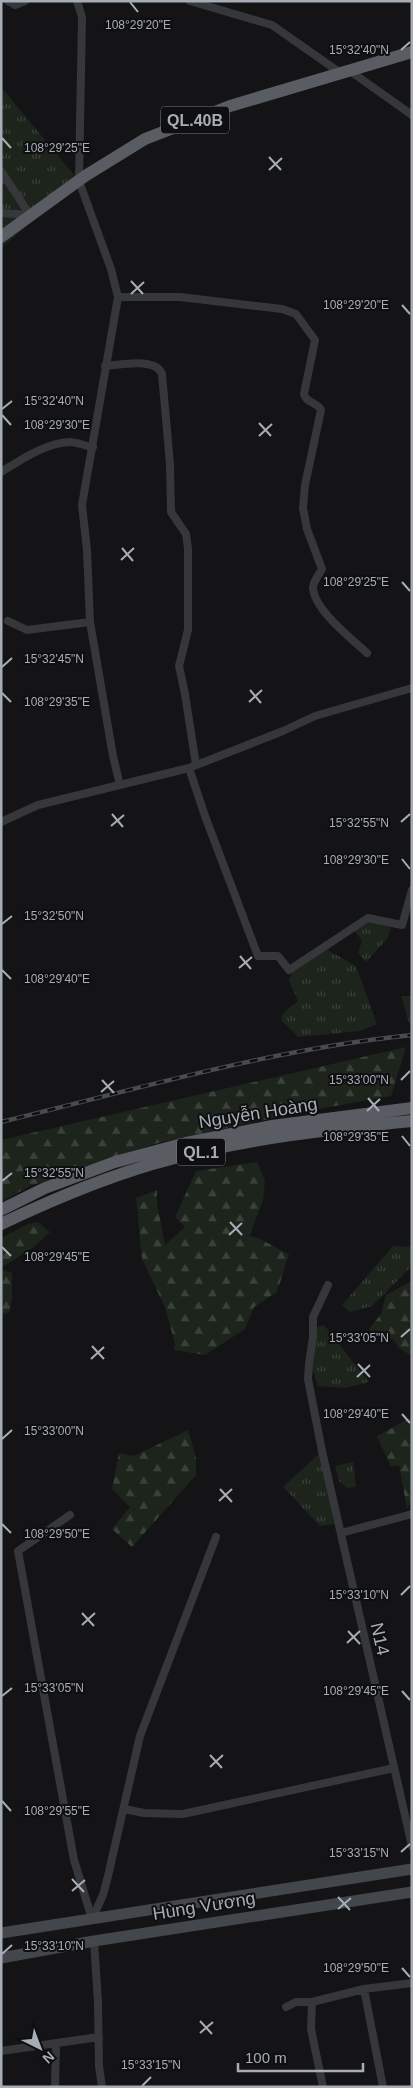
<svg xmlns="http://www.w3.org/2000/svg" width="413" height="2088" font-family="Helvetica,sans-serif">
  <defs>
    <pattern id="grass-tufts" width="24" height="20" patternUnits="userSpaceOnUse" patternTransform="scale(1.25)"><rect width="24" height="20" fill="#1c241c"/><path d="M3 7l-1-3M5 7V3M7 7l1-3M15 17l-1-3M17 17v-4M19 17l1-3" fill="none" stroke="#3a413b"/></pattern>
    <pattern id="forest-firs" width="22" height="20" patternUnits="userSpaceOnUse" patternTransform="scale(1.25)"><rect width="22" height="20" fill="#1c241c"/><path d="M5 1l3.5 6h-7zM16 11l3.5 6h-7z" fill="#3a413b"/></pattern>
  </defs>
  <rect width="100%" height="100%" fill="#141416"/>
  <path fill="url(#grass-tufts)" d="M1,87L79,181L1,248Z
    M364,919L386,923L391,928L387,939L366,962L358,953L362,941L355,931Z
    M328,950L356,966L377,1024L360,1031L298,1037L281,1020L283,1013L298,1001L289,981L292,973L305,964L315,951Z
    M401,996H412V1028L411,1029Z
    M393,1246L412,1247V1266L372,1306L350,1312L342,1305Z
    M324,1325L369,1382L345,1388L318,1386L310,1362L309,1329Z
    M322,1451L334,1504L331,1508L334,1524L320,1526L283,1487Z
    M353,1462L356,1487L347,1488L339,1481L335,1466Z"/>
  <path fill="url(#forest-firs)" d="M406,1047L391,1096L296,1113L154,1144L30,1186L1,1202V1140Z
    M257,1162L265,1180L263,1201L249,1236C264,1238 275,1249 289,1254L277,1292L254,1307L245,1329L205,1355L174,1350L175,1344L165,1307L142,1259L136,1198L157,1190V1203L165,1245L185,1227L175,1217L196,1171Z
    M38,1222L50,1232L35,1246L1,1268V1238L28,1224Z
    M1,1269L12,1273V1299L9,1313L1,1314Z
    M412,1278V1356L399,1348L393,1339L372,1334L369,1329L381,1314L386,1295L410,1282Z
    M412,1417V1499L407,1509L399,1465L391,1467L377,1436Z
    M188,1430L196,1457V1475L132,1547L112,1529L130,1507L112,1489L119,1453L134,1456Z"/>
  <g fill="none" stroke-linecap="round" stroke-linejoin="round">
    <path stroke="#35373b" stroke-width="8" d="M8,1L15,5L25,1
      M77,1L82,17L79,181L111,269L118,297L82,505L87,550L90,622L113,756L120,785
      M190,1L272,25L342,74
      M350,71L412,115
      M1,171L30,215
      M1,213L30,215
      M118,297H180L282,309L296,314L315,340L304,394C306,403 317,402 321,410L305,485L303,508L307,529L322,569C319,575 314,580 313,587C313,609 352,639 367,653
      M105,366C120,365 156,357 162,374L170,464L171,512L186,534L188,548V630L179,666L185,694L196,765
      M1,472C21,460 45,443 70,442C77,442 85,446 93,447
      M8,621L27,630L90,622
      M189,768L205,816L258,956H278L289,970L368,918L402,925L412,890
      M1,822L38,805L189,768L283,731L315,716L412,688
      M328,1285L313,1317V1337L309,1364L308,1379L322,1451L412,1846
      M70,1515L18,1551L74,1860L92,1919
      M341,1533L412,1514
      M124,1809L144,1813L183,1814L394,1768
      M92,1919L103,1895L108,1876L140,1736L216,1537
      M94,1941L98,2002L99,2066L102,2087
      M364,1989L383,2087
      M286,2007L296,2002H312
      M1,2051L99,2037
      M55,2087L56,2044
      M323,2087L311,2029L312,2002L364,1989L412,1983"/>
    <path stroke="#43464b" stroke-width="11" d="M1,1933L412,1869
      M1,1958L94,1941L412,1892"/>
    <path stroke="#595c63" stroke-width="12" d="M1,237L85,176L145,139L230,106L412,52
      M1,1210L45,1188L115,1162L186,1143L272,1126L412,1108
      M1,1224C56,1198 112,1174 171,1159C250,1138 331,1129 412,1121"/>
    <g stroke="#484b50" stroke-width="4.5">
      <path id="rail" d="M1,1122C137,1089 273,1049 412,1035"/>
    </g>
    <use href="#rail" stroke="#0f0f11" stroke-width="2.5" stroke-dasharray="8" stroke-linecap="butt"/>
  </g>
  <path fill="none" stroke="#a6adb6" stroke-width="2" d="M130,2L138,12M401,50L410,42M2,138L11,148M269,157L281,170M269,170L282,158M131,281L143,294M131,294L144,282M402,305L410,314M2,409L12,401M2,415L11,425M259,423L271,436M259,436L272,424M122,548L133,561M121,560L134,548M402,582L410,591M2,667L12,658M250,690L261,703M2,693L11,702M249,702L262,690M112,814L123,827M401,822L410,814M111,826L124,815M402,859L410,869M2,924L12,916M240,956L251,969M239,968L252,957M2,970L11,979M102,1080L114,1093M401,1080L410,1071M101,1092L114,1081M368,1098L379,1111M367,1111L380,1099M402,1136L410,1146M2,1181L12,1173M230,1222L242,1235M229,1235L242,1223M2,1247L11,1256M401,1337L410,1329M92,1346L104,1359M91,1359L104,1347M358,1364L370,1377M357,1377L370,1365M402,1414L410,1423M2,1439L12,1430M220,1489L232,1502M219,1501L232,1489M2,1524L11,1533M401,1595L410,1586M82,1613L94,1626M82,1625L95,1613M348,1631L360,1644M347,1643L360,1631M402,1691L410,1700M2,1696L12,1688M210,1755L222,1768M210,1767L223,1755M2,1801L11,1811M401,1852L410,1844M72,1879L84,1892M72,1891L85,1880M338,1897L350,1910M338,1909L351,1898M2,1954L12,1945M402,1968L410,1977M200,2021L212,2034M200,2033L213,2022M142,2086L151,2077"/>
  <g text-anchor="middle" stroke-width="4" stroke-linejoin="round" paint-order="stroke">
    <g fill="#0f0f11" stroke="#797e84" stroke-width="1">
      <rect x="161" y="106.5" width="68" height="27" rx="4"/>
      <rect x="177" y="1138.5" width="48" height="27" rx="4"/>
    </g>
    <g font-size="16" font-weight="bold" fill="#a6adb6">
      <text x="195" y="126">QL.40B</text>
      <text x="201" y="1158">QL.1</text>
    </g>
    <g font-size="18" fill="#a6adb6" stroke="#0f0f11">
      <text transform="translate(258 1113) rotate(-9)" y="6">Nguyễn Hoàng</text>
      <text transform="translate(380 1639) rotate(77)" y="6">N14</text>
      <text transform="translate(204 1906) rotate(-9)" y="6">Hùng Vương</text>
    </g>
  </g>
  <g font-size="12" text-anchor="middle" fill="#a6adb6" stroke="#0f0f11" stroke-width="4" stroke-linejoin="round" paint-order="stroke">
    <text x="138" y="29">108°29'20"E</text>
    <text x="359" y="54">15°32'40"N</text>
    <text x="57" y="152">108°29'25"E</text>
    <text x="356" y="309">108°29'20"E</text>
    <text x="54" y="405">15°32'40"N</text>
    <text x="57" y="429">108°29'30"E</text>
    <text x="356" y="586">108°29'25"E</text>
    <text x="54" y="663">15°32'45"N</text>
    <text x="57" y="706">108°29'35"E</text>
    <text x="359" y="827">15°32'55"N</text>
    <text x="356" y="864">108°29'30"E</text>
    <text x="54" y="920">15°32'50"N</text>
    <text x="57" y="983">108°29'40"E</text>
    <text x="359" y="1084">15°33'00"N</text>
    <text x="356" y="1141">108°29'35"E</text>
    <text x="54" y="1177">15°32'55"N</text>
    <text x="57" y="1261">108°29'45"E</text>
    <text x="359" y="1342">15°33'05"N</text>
    <text x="356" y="1418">108°29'40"E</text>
    <text x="54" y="1435">15°33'00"N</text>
    <text x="57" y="1538">108°29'50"E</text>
    <text x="359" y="1599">15°33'10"N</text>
    <text x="54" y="1692">15°33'05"N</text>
    <text x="356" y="1695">108°29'45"E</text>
    <text x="57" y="1815">108°29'55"E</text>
    <text x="359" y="1857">15°33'15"N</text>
    <text x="54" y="1950">15°33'10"N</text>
    <text x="356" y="1972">108°29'50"E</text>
    <text x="151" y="2069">15°33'15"N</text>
  </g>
  <rect width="413" height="2088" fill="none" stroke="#a6adb6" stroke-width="5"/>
  <g transform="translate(40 2048) rotate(138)" stroke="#0f0f11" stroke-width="4" paint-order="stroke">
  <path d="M0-4L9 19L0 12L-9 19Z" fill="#a6adb6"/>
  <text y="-8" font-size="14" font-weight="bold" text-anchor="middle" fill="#a6adb6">N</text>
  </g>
  <path d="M238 2063v8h125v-8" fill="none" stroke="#a6adb6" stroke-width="2.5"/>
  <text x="245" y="2063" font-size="15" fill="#a6adb6" stroke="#0f0f11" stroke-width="4" paint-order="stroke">100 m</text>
</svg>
